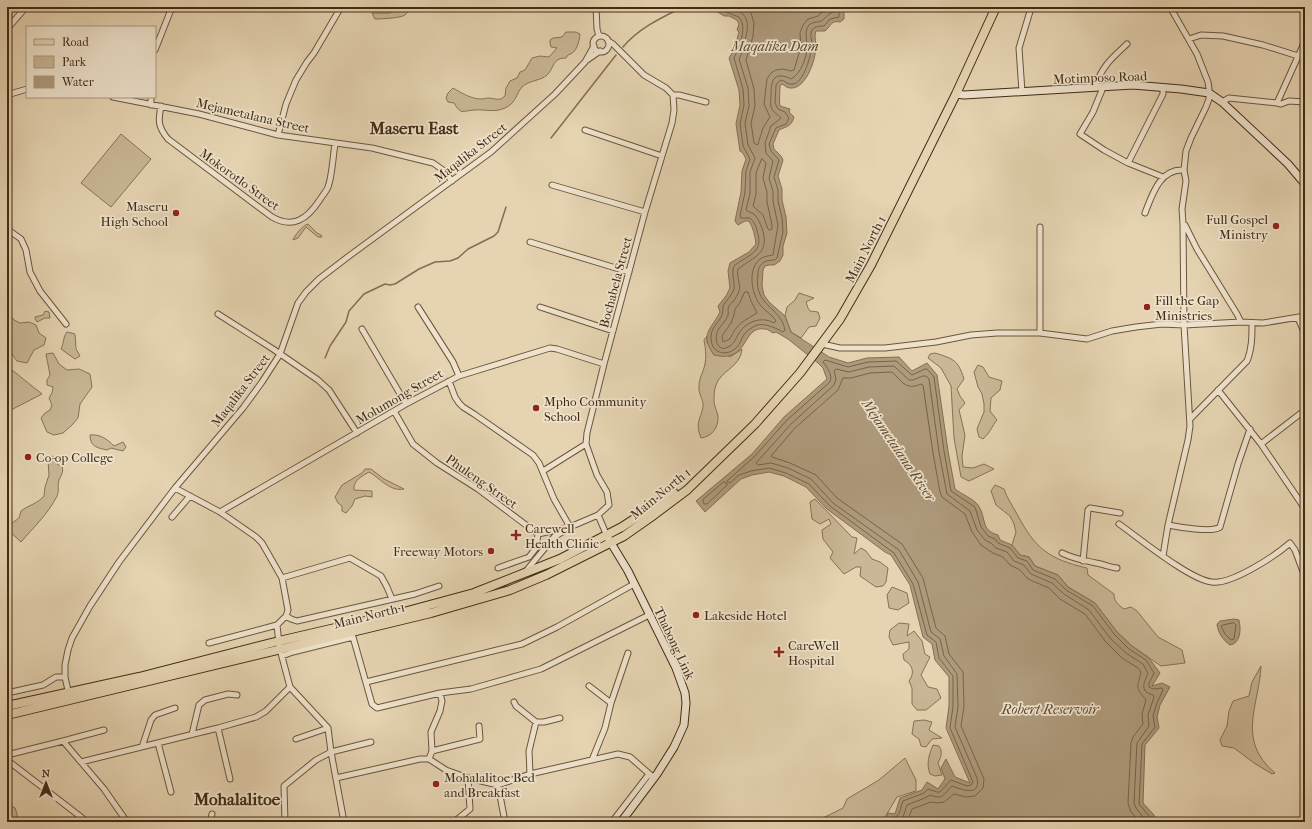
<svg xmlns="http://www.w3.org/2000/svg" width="1312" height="829" font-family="'IM FELL French Canon',serif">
  <rect width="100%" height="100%" fill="#e5d3b1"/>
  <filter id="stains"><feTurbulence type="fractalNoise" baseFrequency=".005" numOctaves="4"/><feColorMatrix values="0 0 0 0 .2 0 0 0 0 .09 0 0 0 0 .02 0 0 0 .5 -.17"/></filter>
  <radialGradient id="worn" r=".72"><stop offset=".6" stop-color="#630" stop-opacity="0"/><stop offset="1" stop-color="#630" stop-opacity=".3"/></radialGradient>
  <path fill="#c9b796" stroke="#867256" d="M394,7H411C408,9 408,13 405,15C401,18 381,19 375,19L372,13H390L393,11Z
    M566,32H576L580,34C579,42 577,53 568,55L566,58C552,58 555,67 547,75C541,81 529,80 522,87C515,95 517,102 505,108C494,113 485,109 474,110C462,111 461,115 454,103L448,102L446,98L448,93L453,88C462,93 471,99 481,99C484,99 486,98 488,98C493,98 496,100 501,99L505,96L506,88L510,81L517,78L520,72L525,70L532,58L540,56L549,57L557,48L551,47L550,43V40L553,38L562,37Z
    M121,134L151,159L111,207L81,183Z
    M308,224L317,233L321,235L322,237H318L306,227L298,238L293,240C294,236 303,225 308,224Z
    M799,293L814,298L806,302L808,308L810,311L818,312L820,318L816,326L809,327L801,338L791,332L785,316L787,307L795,300Z
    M7,311L14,320L20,323L29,322L36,325L39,333L46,338L44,345L34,350L27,363L17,361C3,344 7,331 7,311Z
    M45,311L49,312L50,318H45L37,322L35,319V317L43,315Z
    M67,332L75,334L76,349L80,356L75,359L61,349C64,343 63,337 67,332Z
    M707,336V343L730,357L742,349C741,367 720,371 716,385C714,390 714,396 714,401C714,406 717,411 718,416C719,428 711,437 701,438C695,423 700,421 703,407C704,400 698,394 699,386C699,380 701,376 703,371C707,360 706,351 704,340Z
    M53,353L59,364L67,370L79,369L90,374L92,387L80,404L78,418L72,425L63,433L54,435L47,432L41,418L45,413L50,410L52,405L49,398L52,393L53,387L47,385V380L50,375L46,354Z
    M935,353C954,359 958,360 964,379L957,389L960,396L965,403L959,410L965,435L962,456L963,467L973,468L984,464L994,469L969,481L961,477L954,438L951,386L941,368L928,358L930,354Z
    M978,365L983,367L989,377L1002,381L1000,390L991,398L990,411L997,420C992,426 990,433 983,439L979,437L977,429L984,412V404L982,394L978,387L974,372Z
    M7,366L42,394L7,412Z
    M90,435C100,434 107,439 114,446L123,442L126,447L123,451L111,448L107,450C98,448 90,447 90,435Z
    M53,456L56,459L58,465L62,466C64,472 61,475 59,480C57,486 60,492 56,498C47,515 33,528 21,542L7,529V527L19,518L21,511C29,505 37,504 44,496L45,487L49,475L48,460L50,457Z
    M365,469H371L384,479L404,489C390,492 380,478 369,472C361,477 353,480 354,490L372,491V497L365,496L355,499L352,506L346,513L342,511V506L338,503L335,497L342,485L362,473Z
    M995,485L1004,489C1007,498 1012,505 1017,514C1035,548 1048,559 1087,568L1088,575L1114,594C1114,601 1118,605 1124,609L1131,607L1137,611L1158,637L1182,650L1185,663L1161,666L1132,646L1117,632L1095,603L1068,587L1058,575L1035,566L1029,557L1020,555L1012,545L1016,532L1014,524L1010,516L996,505L991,491Z
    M815,499L852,537L857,538L854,554L861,548L866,551L872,559L880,562L888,568L886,582L883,586L876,587L860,576L861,567H856L844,574L830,558L833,552L823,539L822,530L831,524L829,519L820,524L812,519L810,502Z
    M892,587L907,593L909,603L898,610L889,608L887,595Z
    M899,623L909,624L907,636L914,631L922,641L925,654L930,657L921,675L928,687L937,689L941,698L926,710H917L912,704V688L909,681C915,673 913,665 904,660L903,654L909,649V642L893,645L889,637L890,630Z
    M1261,666C1259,706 1236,740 1275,773L1272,774L1254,763L1234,748L1222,746L1220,740L1227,726L1229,711L1233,701L1249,696L1252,682Z
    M924,720L932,722L929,730L942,738L932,739L926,747L921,746L919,739L912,734L914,721Z
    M933,745L939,746C943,752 941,757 938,763L942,775L935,776L930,774C926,764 929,755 933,745Z
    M905,758L916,780V791L897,797L882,822H815L843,808L847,799L879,780Z
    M7,804L15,808L17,814V817L7,820Z"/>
  <path fill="#ae9a7c" stroke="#836e53" d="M710,7H843L844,14V19L840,22C831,20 831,26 825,31H816C814,37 816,41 816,46C816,59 806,90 790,88C787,88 784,85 782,84L780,86C780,91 779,102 780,106L790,109L789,112L794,117C791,127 787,126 779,130L773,144L774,149L781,156L783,160L778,176L782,189V200L786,217L787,233L783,246V255L780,261L774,265H769L765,266L763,270L762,286L764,295L769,302L785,316L791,332L829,357L848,363L867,358L899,357L912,371L927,363L937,375L948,451L955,489C960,493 975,500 978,505C987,518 980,530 998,535L1000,540L1012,545L1020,555L1029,557L1035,566L1058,575L1068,587L1095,603L1117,632L1132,646L1149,658L1160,673L1152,686L1162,683L1170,687L1160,705L1157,717L1159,728L1145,745L1143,803L1154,815L1156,822H885L888,813L895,814L900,798L922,790L927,782L938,789L945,779L941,768L946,759L955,777L970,783L946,728L949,706V677L935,660L932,644L923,637L910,585L891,555L885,552L827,509L806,487L784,476L769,472L752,475L741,479L705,512L696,501L752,454L784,417L827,379L823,368L818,363L788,339L776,332L773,333C770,331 768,329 765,329C741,325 750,364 714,355C699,334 711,330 720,312L718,306L726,296L730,288L728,271L730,263L749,252L756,244C755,236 753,227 749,221H745L738,225L735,221L741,192L742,171L746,159L743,153L740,151L736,124L740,105L739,90L729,58L734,50L739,32L737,30L739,24L737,20L729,16H724Z
    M1234,619L1239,620C1241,629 1241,643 1230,645C1223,640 1218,633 1217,624L1220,621Z"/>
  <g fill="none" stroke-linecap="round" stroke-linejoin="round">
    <path stroke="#786348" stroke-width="1" d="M718,7L726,12L739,17C748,28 739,47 734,58L743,89L744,105L740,124L743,146L750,159L746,171L745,192L740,216L741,218H750C754,221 756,226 757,231C765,253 747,255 734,266C731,274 735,282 734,289C732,296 726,300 723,306C724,322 712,323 711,336C710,353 726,358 737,347C740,344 741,340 743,336C746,331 752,327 757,325C765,323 776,328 783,332L785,330C780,305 753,307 758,274C758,270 759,266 763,263C767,259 773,262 777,258L783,232L782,218L778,201V190L774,177L779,160L771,151L769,144L776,128L786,124L789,118L785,112L778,109L775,103L776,85L778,82L781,80C785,81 787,84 790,84C803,87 810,57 812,48C813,43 809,35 812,30C815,26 820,26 824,26L830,19L839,17V7
      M727,7C750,11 750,25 744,43C743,49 742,54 739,59L748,88L749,106L745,123L748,145L755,158L750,172V193L746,210C748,212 751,212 754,214C758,218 760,223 762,228C770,254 755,256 738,269C736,276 741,284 739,291C738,294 735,299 733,302C732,302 729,305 729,306C727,309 729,312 728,315C726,321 721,325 718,330C714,338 717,353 728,347C735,344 735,339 739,333C747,321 762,316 774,323L776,321C773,315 766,312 761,306C752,295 747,271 759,260C763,256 769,256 773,255L778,225L773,201V191L769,178L773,161L766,153L765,143L771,126L781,118C778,114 773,113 771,107C770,102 771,99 771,94C771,79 775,71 791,79C801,74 807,57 807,46C807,39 804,31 809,25C813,21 817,23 821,21C826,18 827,15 833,12L834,7
      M744,7L751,13L754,23L753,36L746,60L754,89L755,106L751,123L754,143L757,145L758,144L763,128L770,117L764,104L767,79L771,73L776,70L783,69L791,71L794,70L801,47L800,33L803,25L808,19L818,16L828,7
      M762,159L766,163L763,178L767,192V202L772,225V229L770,230L768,229L763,215L753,206L756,194V173Z
      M745,292H748L751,301L757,313C744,321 737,323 730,339L723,342L722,336L731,323L734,315L735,309L739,304Z
      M724,482L727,483V485L707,504H704L703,500Z
      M1234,623L1236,625L1234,639L1231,640L1225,634L1221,626L1223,625Z
      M889,822L891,818C902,817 899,809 903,801L924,793L928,789L937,792H940L951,780L967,786L971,785L973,782L950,728L953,707V676L939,658L936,642L927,635L913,584L894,553L830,506L809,484L786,473L769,468L751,471L739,475L730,483L727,481L755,456L787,420L830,382C833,375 827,367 823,362L825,360L848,367L868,362L896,361L912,375L925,369H927L934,377L944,451L951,491L975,507L981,527L988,536L995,539L998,543L1010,548L1018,558L1027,561L1033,570L1055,579L1066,590L1093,606L1114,634L1129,649L1146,660L1154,673L1149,683V687L1153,689L1162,688L1163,690L1157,703L1153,716L1155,727L1142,744L1139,804L1150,817L1152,822
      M898,822L903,817L907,805L925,798L930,795C943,800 943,795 952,786C961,789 981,798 977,778L955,727L958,707L957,674L944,656L940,639L931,632L918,582L899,550L833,503L811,479L788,468L771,463L758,465L756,463L791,424L834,385L836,379L834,371L836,369L849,372L869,367L894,366L909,380C916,381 920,375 926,376L929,379L939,452L947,494L970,511L977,530L985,540L991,543L996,548L1007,552L1014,561L1024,565L1031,574L1052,583L1064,594L1089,610L1110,638L1126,653L1143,664L1148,673C1144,683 1139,691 1153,695L1154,697L1148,715L1149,726L1137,743L1134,803L1136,808L1147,822
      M907,822L912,809L931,802L937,803L944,802L954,794L966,797L975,796L983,788L984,779L961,726L964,706L963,672L949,654L945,636L936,628L923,578L902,544L837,498L816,475L790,463L772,457L771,456L795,428L838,390L843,378H851L870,373L892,372C902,381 906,391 921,384L923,385L933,453L940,492L942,497L965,514L972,532L981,545L993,553L1003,557L1010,565L1020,570L1028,579L1049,588L1060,599L1085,614L1106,642L1122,658L1138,668L1141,672C1137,689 1135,686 1146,700L1142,714L1143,724L1133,737L1131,743L1128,803L1131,812L1140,822"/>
    <path stroke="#836e53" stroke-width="1.5" d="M623,47C639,28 661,18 683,7
      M551,138L616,55
      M325,358L330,346L346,322L349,311L364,294L385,284L390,285L395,284L419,269L435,262L450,261L458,258L468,249L494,236L498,232L506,207"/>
    <g stroke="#6b563c" stroke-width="7">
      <path id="street" d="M596,7L597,29L599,36
        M1170,7L1197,54L1208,82L1209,89V99L1206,107L1191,138L1186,151L1184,170L1186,181L1182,209L1183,224L1185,225L1197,249L1237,314L1241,322
        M7,29L26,7
        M593 44a8 8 0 1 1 16 0a8 8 0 1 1-16 0Z
        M1189,39L1201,35L1223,36L1263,45L1298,56L1305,55
        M155,50L172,7
        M587,60L600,51
        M1103,86L1102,90L1093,112L1080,134L1104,150L1128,163L1163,177
        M1095,87C1102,66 1112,58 1127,44
        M1022,92L1019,48L1031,8
        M7,95L27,89
        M673,95H679L706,102
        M113,97L199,114L278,135L372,148L433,163L443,170L452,181
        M151,97V105
        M1222,102L1229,98L1277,103L1281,104L1289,101L1305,102
        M1277,103L1305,41
        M161,106C158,121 158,127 168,139L272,217C293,229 307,219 319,201C322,196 326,192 328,187C332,177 333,156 335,144
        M585,130L662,156
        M278,135L286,104L296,80L307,62L314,53L341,7
        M1128,163L1163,94V88
        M552,185L645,212
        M1145,213C1152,195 1160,168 1184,170
        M7,229L21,239L26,250L30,272L40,291L66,324
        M530,242L629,272
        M418,307L453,362L459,376
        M540,307L613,331
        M218,314L273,349L318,380L329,390L357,433
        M1298,318L1305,334
        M362,329L406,404
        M1040,333V227
        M822,344L840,348H885L936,342L971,335L997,333H1040L1087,339L1112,331L1136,327L1162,324L1184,325L1241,322L1263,323L1305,316
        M449,381L455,397L459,403L463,407L474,414L533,455L539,463L554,499L570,527
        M1218,390L1261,444L1305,509
        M394,411L413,444L437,463L478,489L538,534L570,527L598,515
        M1190,419L1247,361C1252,349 1252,336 1252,324
        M1261,444L1305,410
        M543,471L586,444
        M175,488L220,512L256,537L262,543L282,578L288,610L286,616L277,625L279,644
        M220,512L406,404L459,376L550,348L557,349L604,364
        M172,517L190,496
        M1119,524C1139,538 1190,580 1212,582C1231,585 1275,556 1290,543L1295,550L1305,577
        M1168,525C1178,527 1213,533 1220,527L1238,464L1250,429
        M607,536L598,515L609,505L607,492L597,475L586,444L587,433L604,364L645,212L672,123L674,110L673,95L666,88L644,75L613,44L608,41
        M1062,553C1074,559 1083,560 1096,563C1103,564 1109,567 1117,568
        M1163,556L1168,525L1188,440L1190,426L1184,325L1183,224
        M1083,561L1088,510L1090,508L1120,513
        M498,568L529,557L536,548L538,534
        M526,571L554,537L567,529
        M282,578L350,558L381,576L387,587L392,599
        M286,616L291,619L297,621L415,594L439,586
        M209,643L277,625
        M1305,648L1304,659L1305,690
        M281,653L290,687L328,728L331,752L316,760L284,786L285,822
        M282,656L293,652L353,637L372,704L377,708L440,693L471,689L541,669L649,615
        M366,682L522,644L557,627L634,584
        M589,686L611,703
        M7,693L43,685L56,677H65
        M69,695L65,677V665L68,650L72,638L90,606L119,562L175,488L243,408L262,382L280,354L298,303L306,292L319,279L349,256L491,152L555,94L585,62L594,46
        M514,702L516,706L536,722H544L560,718
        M218,728L230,779
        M192,734L199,705L205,700L228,694L237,695
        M296,739L328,728
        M63,741L104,789L127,822
        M158,743L171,792
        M142,747L151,720L155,715L175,708
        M432,751L480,739L479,726
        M7,755L63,741L104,730
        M429,759L432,751L431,732L440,711L442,701L440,693
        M7,760L81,817L86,822
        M592,760L605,728L611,703L628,653
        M81,762L218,728L256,717L266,711L290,687
        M530,774L529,751L536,722
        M336,778L420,759H429L446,770L468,778L498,785L530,774L618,754L630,757L654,778
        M498,785L505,822
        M210,822L212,814
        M344,822L331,752L371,742
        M454,822L470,809L468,778
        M612,822L649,774"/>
    </g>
    <g stroke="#422c15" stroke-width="9">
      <path id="secondary" d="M956,94L964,95L1133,85L1181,89L1209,93L1222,102L1270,147L1288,164L1305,184
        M608,538L628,571L676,668L685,693L686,703L684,725L674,747L657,774L621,822"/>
    </g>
    <g stroke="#422c15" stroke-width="10">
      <path id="primary" d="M7,706L139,677L279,641L400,613L474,593L560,559L622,527L674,493
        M7,715L431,613L510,590L546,575L624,536L651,517L687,490L755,424L800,373L840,319L871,265L956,94L996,7"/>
    </g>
    <use href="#street" stroke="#eee2cc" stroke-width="5"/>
    <use href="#secondary" stroke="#eee2cc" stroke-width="7"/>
    <use href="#primary" stroke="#e5d3b1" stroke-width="8"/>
  </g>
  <g fill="#8f2418" stroke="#eee2cc" stroke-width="1.5">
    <circle cx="176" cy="213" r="4"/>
    <circle cx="1276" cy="226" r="4"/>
    <circle cx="1147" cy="307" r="4"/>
    <circle cx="536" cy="408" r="4"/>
    <circle cx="28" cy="457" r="4"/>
    <path d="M514 529h4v4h4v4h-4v4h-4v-4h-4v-4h4z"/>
    <circle cx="491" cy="551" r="4"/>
    <circle cx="696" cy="615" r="4"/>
    <path d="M777 646h4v4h4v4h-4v4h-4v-4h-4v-4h4z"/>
    <circle cx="436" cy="784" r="4"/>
  </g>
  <g text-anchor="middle" stroke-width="3.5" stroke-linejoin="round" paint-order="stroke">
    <g font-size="13" fill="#422c15" stroke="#eee2cc">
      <text transform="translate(1100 77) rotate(-2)" y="5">Motimposo Road</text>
      <text transform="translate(253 115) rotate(13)" y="5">Mejametalana Street</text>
      <text transform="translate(470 152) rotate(-38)" y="5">Maqalika Street</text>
      <text transform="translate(240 179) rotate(36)" y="5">Mokorotlo Street</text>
      <text transform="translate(865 249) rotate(-63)" y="5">Main North 1</text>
      <text transform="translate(615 282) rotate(-75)" y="5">Bochabela Street</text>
      <text transform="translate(240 390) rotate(-53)" y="5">Maqalika Street</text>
      <text transform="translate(399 396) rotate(-30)" y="5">Molumong Street</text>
      <text transform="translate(482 481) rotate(35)" y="5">Phuleng Street</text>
      <text transform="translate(660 493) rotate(-39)" y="5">Main North 1</text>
      <text transform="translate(369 615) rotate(-14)" y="5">Main North 1</text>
      <text transform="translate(675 643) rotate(65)" y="5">Thabong Link</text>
    </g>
    <g font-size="13" fill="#422c15" stroke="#eee2cc" text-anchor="start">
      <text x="168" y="211" text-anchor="end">Maseru<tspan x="168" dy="15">High School</tspan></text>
      <text x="1268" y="224" text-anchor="end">Full Gospel<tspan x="1268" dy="15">Ministry</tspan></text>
      <text x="1155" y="305">Fill the Gap<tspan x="1155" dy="15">Ministries</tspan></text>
      <text x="544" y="406">Mpho Community<tspan x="544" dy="15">School</tspan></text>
      <text x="36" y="462">Co-op College</text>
      <text x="525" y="533">Carewell<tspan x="525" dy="15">Health Clinic</tspan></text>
      <text x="483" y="556" text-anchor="end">Freeway Motors</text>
      <text x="704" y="620">Lakeside Hotel</text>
      <text x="788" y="650">CareWell<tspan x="788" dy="15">Hospital</tspan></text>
      <text x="444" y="782">Mohalalitoe Bed<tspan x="444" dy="15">and Breakfast</tspan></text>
    </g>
    <g font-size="14" font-style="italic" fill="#5d482f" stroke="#eee2cc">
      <text x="775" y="51">Maqalika Dam</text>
      <text transform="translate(899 450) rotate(56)" y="5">Mejametalana River</text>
      <text x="1050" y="714">Robert Reservoir</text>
    </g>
    <g font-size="17" font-weight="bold" fill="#422c15" stroke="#eee2cc">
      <text x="414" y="134">Maseru East</text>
      <text x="237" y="805">Mohalalitoe</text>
    </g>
  </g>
  <rect width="1312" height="829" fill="none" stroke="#e5d3b1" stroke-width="24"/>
  <rect x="8" y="8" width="1296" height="813" fill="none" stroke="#422c15" stroke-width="2"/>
  <rect x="12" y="12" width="1288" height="805" fill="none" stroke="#422c15"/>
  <rect x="26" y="26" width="130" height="72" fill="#eee2cc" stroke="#a99983"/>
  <rect x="34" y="39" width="20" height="6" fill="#e5d3b1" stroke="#a99983"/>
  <text x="62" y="46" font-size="12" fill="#422c15">Road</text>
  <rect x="34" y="56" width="20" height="12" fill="#c9b796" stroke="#a99983"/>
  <text x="62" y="66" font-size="12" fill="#422c15">Park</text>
  <rect x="34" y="76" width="20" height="12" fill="#ae9a7c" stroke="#a99983"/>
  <text x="62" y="86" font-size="12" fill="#422c15">Water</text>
  <g transform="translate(46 783)" stroke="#eee2cc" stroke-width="3" paint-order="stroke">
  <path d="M0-3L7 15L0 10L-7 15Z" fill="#422c15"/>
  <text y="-6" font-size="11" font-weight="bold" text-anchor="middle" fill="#422c15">N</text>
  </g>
  <rect width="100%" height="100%" filter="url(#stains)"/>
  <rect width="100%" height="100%" fill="url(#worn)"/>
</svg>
